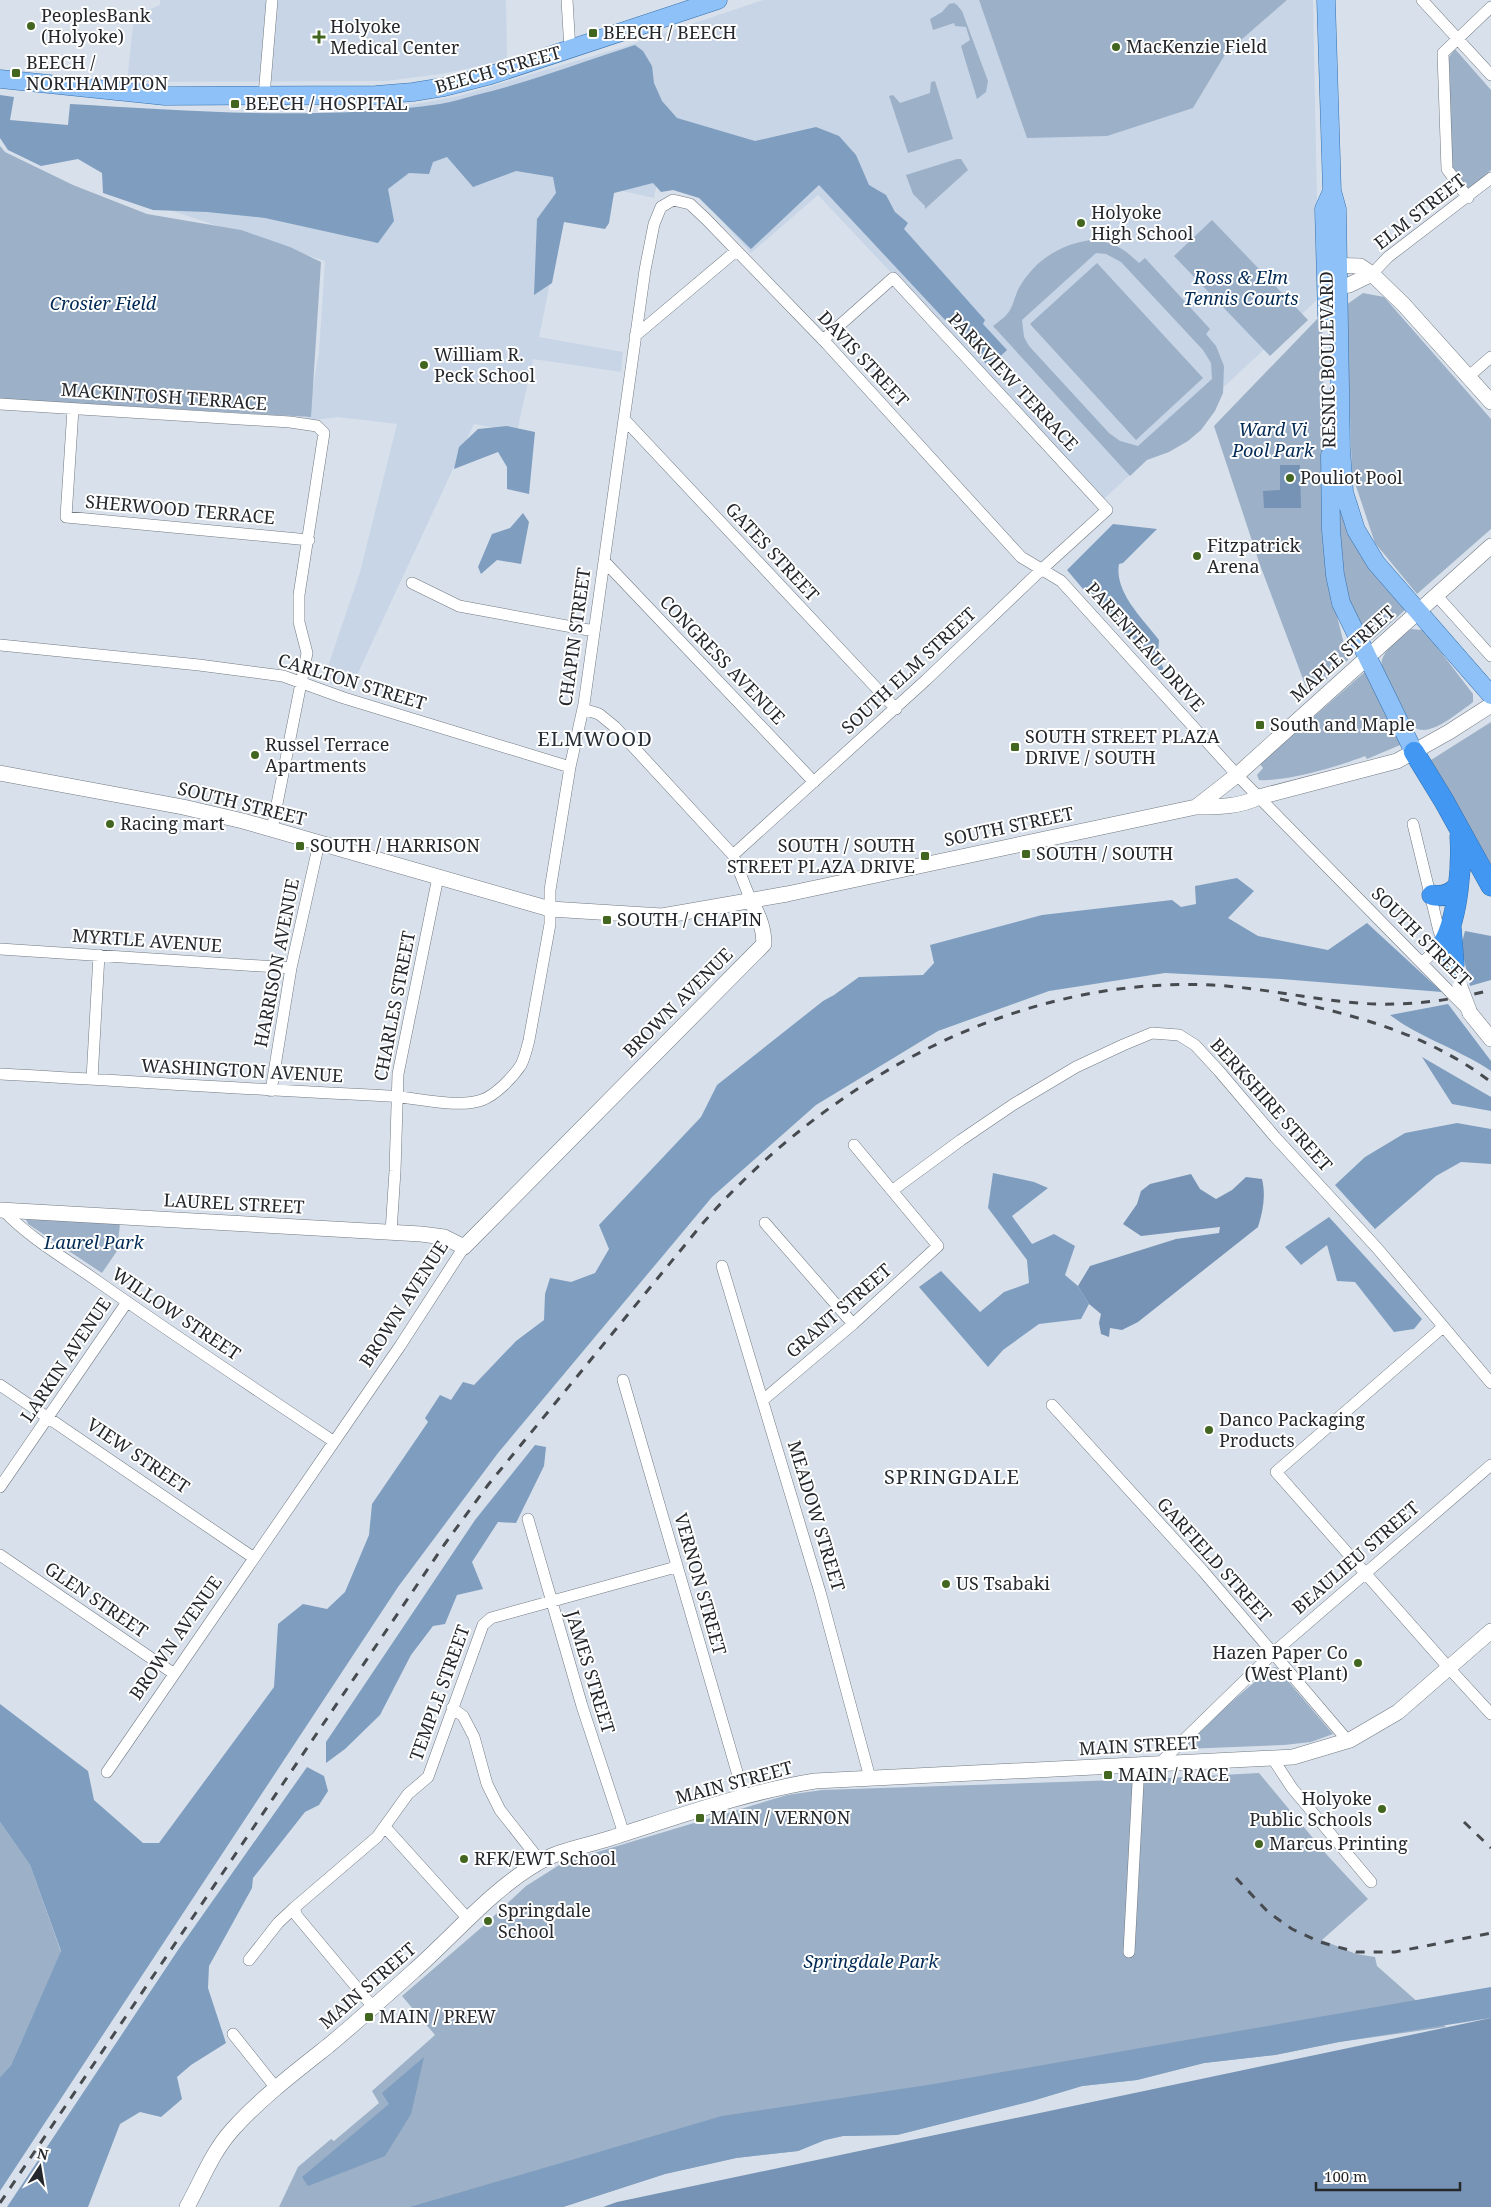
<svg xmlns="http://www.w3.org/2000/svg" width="1491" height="2207" font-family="'Noto Serif',serif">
  <rect width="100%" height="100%" fill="#d8e1eb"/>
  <path fill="#c7d5e6" d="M160,0H506L507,58L485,65L441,74L386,81L127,82L134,16L160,5Z
    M763,0H979L1027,138L1193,108L1226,53L1287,0H1313L1319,298L1104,499L818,195L751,253L669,163L659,172L654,198L571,180L539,337L623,352L621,372L533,359L517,432L474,424L350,690L323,681L360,572L397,424L338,417L307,421L319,352L325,261L142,201L357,115L459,96L623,47Z"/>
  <path fill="#9cb0c7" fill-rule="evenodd" d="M979,0H1287L1226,53L1193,108L1107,136L1027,138Z
    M954,3L957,5L962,11L988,81L986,92L977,99L961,46L970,40L966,27L955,26L954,23L933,30L930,19L942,12L949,4Z
    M1455,49L1491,90V170L1468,190L1452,170L1449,57Z
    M935,81L953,139L908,153L889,96L893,95L900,103L930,93L931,82Z
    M0,146L5,152L73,185L147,214L241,230L290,247L321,262L311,417L0,399Z
    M957,159H961L968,170L925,209V206L913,194L906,175Z
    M1212,220L1308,320L1270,356L1174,256Z
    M1091,240C1113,242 1122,247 1139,263L1145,258L1210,329L1206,334L1216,346L1224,366L1223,393L1215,411L1201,430L1188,441L1169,452L1147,460L1130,476L993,326C998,322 1007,316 1010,310C1014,303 1015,295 1019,288C1034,261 1060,244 1091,240ZM1096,253L1106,254L1121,262L1203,350L1211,363L1212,379L1138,446L1120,441L1109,433L1029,346L1024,337L1022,320Z
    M1097,263L1203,378L1136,440L1030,324Z
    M1363,293L1384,297L1491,419V529L1417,594L1375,543L1352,474L1346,305Z
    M1322,314L1327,576L1348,660L1309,695L1260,565L1214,426Z
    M1340,508L1406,609L1372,640C1344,624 1338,537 1340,508Z
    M1411,629L1423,630L1427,634L1473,694V702L1468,706C1453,716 1428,739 1412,726L1382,668C1378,652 1400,639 1411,629Z
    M1367,670L1405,743L1367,759L1365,756C1340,766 1285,782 1259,780L1257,775L1263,768L1260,764Z
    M1491,722V872L1431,760Z
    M28,1218L120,1224L117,1251L102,1273L28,1224L26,1219Z
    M1276,1667L1333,1734L1311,1742L1284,1745L1184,1749L1183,1743L1271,1668Z
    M1259,1773L1327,1855L1368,1899L1322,1940L1356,1954L1375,1957L1377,1966L1446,2027L1339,2042L1275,2055L1204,2063L1137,2080L1082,2086L1032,2101L897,2135L843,2136L825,2140L798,2151L736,2158L665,2174L563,2207H279L298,2167L331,2139L334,2141L379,2103L372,2091L435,2035L402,1996L482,1927L526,1886L564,1862L787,1795L822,1790L1148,1779Z
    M0,1822L30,1865L61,1952L11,2065L0,2077Z"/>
  <path fill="#7f9dbf" d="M635,45L643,51L652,66L654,83L662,101L677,118L755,141L816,127L839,136L856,155L869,185L886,195L895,212L908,223L904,229L985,320L983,324L1007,350L989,367L819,185L751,249L699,198L673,190L661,192L653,183L614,193L609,223L605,229L564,222L552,283L534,295L537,219L556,193L553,177L516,171L473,187L447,157L433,162L429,174L409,173L388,189L394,221L378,243L265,218L207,212L153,210L103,193L102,173L78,159L41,166L8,150L0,138V95L14,97L10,120L68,125L70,104C189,111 321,121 440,104C452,102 464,98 476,95C530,82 582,62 635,45Z
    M507,426L535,432L529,494L507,489V467L498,452L454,469L459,447L478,429Z
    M523,513L529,522L521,564L497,560L481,574L478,567L492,534L510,528Z
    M1113,524L1157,529L1123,563L1119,564C1114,592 1143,619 1159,640L1158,655L1167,678L1099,608L1067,570Z
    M1237,878L1254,891L1228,918L1258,936L1328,950L1367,923L1442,992L1281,979L1165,973L1049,991L938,1031L816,1105L712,1197L498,1453L398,1587L0,2191V2077L11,2065L61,1951L30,1865L0,1822V1704L88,1771L94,1800L143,1843H159L274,1687L278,1624L303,1604L327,1609L345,1592L369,1535L372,1504L428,1422L425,1418L440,1395L451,1400L463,1382L474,1385L516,1341L544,1320L545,1294L550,1278L571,1282L595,1273L609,1249L599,1225L701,1117L717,1085L823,1001L834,995L859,977L923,975L934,963L930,945L1042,915L1172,900L1181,907L1196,904L1195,886Z
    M1465,931L1491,936V980L1470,986L1461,946Z
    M1448,1004L1491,1061V1071C1459,1049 1420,1038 1390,1015Z
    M1422,1057L1491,1097V1111L1452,1104Z
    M1457,1123L1491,1129V1164L1461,1162L1436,1176L1375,1229L1335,1185L1365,1157L1405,1133Z
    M993,1173L1034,1182L1048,1188L1012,1216L1032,1244L1054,1234L1075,1246L1065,1275L1078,1286L1089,1304L1081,1319L1039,1324L1003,1350L988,1367L919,1287L941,1271L980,1312L1004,1292L1029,1283L1027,1260L988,1208Z
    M1329,1217L1422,1319L1414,1329L1394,1332L1355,1282L1337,1281L1327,1245L1301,1265L1285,1247Z
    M535,1445L546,1447L544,1466L516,1523L498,1522L472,1562L483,1589L457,1595L445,1624L433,1626L411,1655L380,1715L345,1749L326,1763V1742L475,1520Z
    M307,1767L324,1776L328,1791L319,1805L305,1812L253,1878L252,1888L209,1966L208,1988L226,2043L191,2065L177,2077L182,2099L161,2117L140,2112L120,2124L88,2207H7L178,1950Z
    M1491,1987V2018L1339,2042L1275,2055L1204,2063L1137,2080L1082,2086L1032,2101L897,2135L843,2136L825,2140L798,2151L736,2158L665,2174L563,2207H410L722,2116L934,2084Z
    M424,2057L411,2114L385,2156L308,2186L302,2177L389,2104L382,2093Z"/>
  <path fill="#7693b5" d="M1280,465H1300L1301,508H1264L1263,491L1280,490Z
    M1191,1174L1200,1189L1216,1199L1232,1190L1246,1177L1262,1179C1266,1196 1263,1211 1258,1227L1138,1322L1122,1330L1110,1328L1109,1337L1101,1334L1099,1323L1101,1314L1089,1304L1078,1286L1090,1266L1176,1239L1219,1233L1220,1227L1141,1236L1123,1224L1137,1204L1141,1191L1150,1184Z
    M1491,2018V2207H603L617,2202Z"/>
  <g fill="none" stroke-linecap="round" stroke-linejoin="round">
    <g stroke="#717982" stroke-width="12">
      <path id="street" d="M567,0L570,50
        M1422,0L1491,75
        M264,96L272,0
        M1468,198L1447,169L1443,53L1491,7
        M1372,274L1388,257L1491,178
        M635,336L736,251
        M1469,376L1491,357
        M0,404L290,422L317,426L324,433L299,595V622L307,653L272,829
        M73,409L66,517L309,540
        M624,419L896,709
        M604,561L814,782
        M412,583L459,606L594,631
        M1437,596L1491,656
        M0,645L199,665L283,676L344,698L570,767
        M583,709L599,714L615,727L733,855L751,901
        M1413,824L1439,931L1444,942
        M733,855L926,680L1041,570L1107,510L893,278L823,340
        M0,949L291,968
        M1422,963L1444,942
        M0,1074C129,1081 259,1090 388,1096C415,1097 457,1109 482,1100C496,1095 513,1077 521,1065C525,1057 527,1048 529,1040L550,924V890L570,767L584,704L645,270L654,224L661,207L673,200L690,204L706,219L827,344L1021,557L1061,581L1237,775L1451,993
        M92,1079L99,955
        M271,1091L291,968L319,843
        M893,1190L961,1140L1014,1104L1076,1067L1123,1045L1152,1033L1179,1035L1195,1045L1219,1071L1275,1137L1377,1248L1491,1383
        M3,1210C30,1239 68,1260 100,1283C177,1337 255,1389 333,1441
        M765,1223L853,1324
        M391,1232L395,1171L398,1074L438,877
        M722,1266L820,1592L870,1778
        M1443,1327L1276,1472L1448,1667L1491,1714
        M623,1380L744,1796
        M0,1385L254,1558
        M763,1400L853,1324L938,1246L854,1145
        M1052,1405L1203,1571L1348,1741
        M0,1487L127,1302
        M528,1519L582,1706L624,1834
        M0,1555L173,1673
        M452,1708L463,1716L474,1737L487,1784L500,1810L540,1861
        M1273,1759L1292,1788L1371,1882
        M1160,1763L1273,1653L1491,1465
        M107,1772L400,1346L464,1247
        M385,1827L469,1920
        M294,1908L297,1916L373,2007
        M1129,1952L1139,1764
        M249,1960L278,1923L294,1908L377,1837L408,1794L428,1777L483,1625L491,1618L676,1567
        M233,2034L276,2088"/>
    </g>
    <g stroke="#717982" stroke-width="16">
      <path id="secondary" d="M1326,265L1360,266L1372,274L1404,305L1491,402
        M1327,288L1349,285L1372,274
        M0,773L183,807L243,821L550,909L662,916L787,894L1196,807C1217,807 1240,807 1259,797L1397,761L1449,732L1491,705
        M1196,807L1237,775L1491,546
        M1470,1013L1491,1039
        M0,1210L421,1234L444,1237L464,1247L764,944C764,927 758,915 751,901
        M187,2207C202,2180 212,2152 233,2129C261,2098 295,2072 328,2046C358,2021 388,1994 417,1968C455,1934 492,1890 536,1864C560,1849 588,1846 614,1837C680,1816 746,1792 815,1781L1293,1757L1350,1740L1398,1712L1491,1631"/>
    </g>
    <g stroke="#3770ac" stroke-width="19">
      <path id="primary" d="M1326,0L1332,191L1337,209L1341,449L1344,492L1356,530L1376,563L1491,695
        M0,79L165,96L376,95L413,92L444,87L491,75L718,0
        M1327,316L1324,209L1332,191
        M1330,455L1331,530L1335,575L1341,603L1414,752"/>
    </g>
    <g stroke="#3770ac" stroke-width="21">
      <path id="highway" d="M1414,752L1444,801L1491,886
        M1432,895C1442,897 1450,895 1457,887
        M1451,927L1454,965
        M1444,942C1458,916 1462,866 1460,836"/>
    </g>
    <use href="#street" stroke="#fff" stroke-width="11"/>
    <use href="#secondary" stroke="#fff" stroke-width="15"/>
    <use href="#primary" stroke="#8dc1f7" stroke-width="18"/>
    <use href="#highway" stroke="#4197f2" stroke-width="20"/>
    <path stroke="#474b50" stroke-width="3" stroke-dasharray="9 9" stroke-linecap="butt" d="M1280,999C1356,1015 1428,1034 1491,1082
      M1464,1822L1491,1848
      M1236,1878L1268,1912L1292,1929L1320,1942L1356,1952H1395L1491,1933
      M0,2203L444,1545L488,1485L703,1223C830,1079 1016,976 1212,985C1267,988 1321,1002 1375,1004C1415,1005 1453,1000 1491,990"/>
    <g stroke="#717982" stroke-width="12" stroke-linecap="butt">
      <path id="street-bridge" d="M1451,993L1466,1008"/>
    </g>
    <g stroke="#717982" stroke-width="16" stroke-linecap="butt">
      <path id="secondary-bridge" d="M1460,987L1470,1013"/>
    </g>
    <use href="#street-bridge" stroke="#fff" stroke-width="11"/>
    <use href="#secondary-bridge" stroke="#fff" stroke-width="15"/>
  </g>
  <g fill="#42661f" stroke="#fff" stroke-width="2">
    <circle cx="31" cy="26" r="5"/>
    <rect x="588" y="28" width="10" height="10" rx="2.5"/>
    <path d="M316.5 29.5h5v5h5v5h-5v5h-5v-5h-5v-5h5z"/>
    <circle cx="1116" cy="47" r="5"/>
    <rect x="11" y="68" width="10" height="10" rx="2.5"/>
    <rect x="230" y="99" width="10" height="10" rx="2.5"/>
    <circle cx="1081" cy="223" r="5"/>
    <circle cx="424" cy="365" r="5"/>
    <circle cx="1290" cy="478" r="5"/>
    <circle cx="1197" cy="556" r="5"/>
    <rect x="1255" y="720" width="10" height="10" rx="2.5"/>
    <rect x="1010" y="742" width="10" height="10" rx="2.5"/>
    <circle cx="255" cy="755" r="5"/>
    <circle cx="110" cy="824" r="5"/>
    <rect x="295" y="841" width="10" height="10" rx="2.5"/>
    <rect x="1021" y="849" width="10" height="10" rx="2.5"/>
    <rect x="920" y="851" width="10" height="10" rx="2.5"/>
    <rect x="602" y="915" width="10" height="10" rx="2.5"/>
    <circle cx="1209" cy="1430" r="5"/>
    <circle cx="946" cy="1584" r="5"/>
    <circle cx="1358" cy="1663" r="5"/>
    <rect x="1103" y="1770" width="10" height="10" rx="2.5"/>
    <circle cx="1382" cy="1809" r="5"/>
    <rect x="695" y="1813" width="10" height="10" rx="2.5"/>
    <circle cx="1259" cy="1844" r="5"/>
    <circle cx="464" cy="1859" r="5"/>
    <circle cx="488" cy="1921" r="5"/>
    <rect x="364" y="2012" width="10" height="10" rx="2.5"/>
  </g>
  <g text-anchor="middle" stroke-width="4" stroke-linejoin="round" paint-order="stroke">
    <g font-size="18" fill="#24272b" stroke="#fff" text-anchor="start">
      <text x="41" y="22">PeoplesBank<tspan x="41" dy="21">(Holyoke)</tspan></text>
      <text x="330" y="33">Holyoke<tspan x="330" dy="21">Medical Center</tspan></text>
      <text x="603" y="39">BEECH / BEECH</text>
      <text x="1126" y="53">MacKenzie Field</text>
      <text x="26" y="69">BEECH /<tspan x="26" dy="21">NORTHAMPTON</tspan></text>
      <text x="245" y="110">BEECH / HOSPITAL</text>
      <text x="1091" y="219">Holyoke<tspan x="1091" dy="21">High School</tspan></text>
      <text x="434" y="361">William R.<tspan x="434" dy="21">Peck School</tspan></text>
      <text x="1300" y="484">Pouliot Pool</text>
      <text x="1207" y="552">Fitzpatrick<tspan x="1207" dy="21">Arena</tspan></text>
      <text x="1270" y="731">South and Maple</text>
      <text x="1025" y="743">SOUTH STREET PLAZA<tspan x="1025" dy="21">DRIVE / SOUTH</tspan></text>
      <text x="265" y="751">Russel Terrace<tspan x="265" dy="21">Apartments</tspan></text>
      <text x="120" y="830">Racing mart</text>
      <text x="310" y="852">SOUTH / HARRISON</text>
      <text x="915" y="852" text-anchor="end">SOUTH / SOUTH<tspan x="915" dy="21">STREET PLAZA DRIVE</tspan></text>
      <text x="1036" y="860">SOUTH / SOUTH</text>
      <text x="617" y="926">SOUTH / CHAPIN</text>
      <text x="1219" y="1426">Danco Packaging<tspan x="1219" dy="21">Products</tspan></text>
      <text x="956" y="1590">US Tsabaki</text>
      <text x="1348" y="1659" text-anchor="end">Hazen Paper Co<tspan x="1348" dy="21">(West Plant)</tspan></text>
      <text x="1118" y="1781">MAIN / RACE</text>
      <text x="1372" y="1805" text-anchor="end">Holyoke<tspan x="1372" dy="21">Public Schools</tspan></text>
      <text x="710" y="1824">MAIN / VERNON</text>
      <text x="1269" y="1850">Marcus Printing</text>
      <text x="474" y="1865">RFK/EWT School</text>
      <text x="498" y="1917">Springdale<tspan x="498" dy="21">School</tspan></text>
      <text x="379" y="2023">MAIN / PREW</text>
    </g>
    <g font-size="18" fill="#24272b" stroke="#fff">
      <text transform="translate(498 70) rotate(-16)" y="6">BEECH STREET</text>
      <text transform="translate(1420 212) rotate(-38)" y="6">ELM STREET</text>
      <text transform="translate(863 359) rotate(47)" y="6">DAVIS STREET</text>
      <text transform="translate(1328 360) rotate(-91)" y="6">RESNIC BOULEVARD</text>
      <text transform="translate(1013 382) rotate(47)" y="6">PARKVIEW TERRACE</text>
      <text transform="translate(164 397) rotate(4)" y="6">MACKINTOSH TERRACE</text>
      <text transform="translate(180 510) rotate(5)" y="6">SHERWOOD TERRACE</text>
      <text transform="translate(772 552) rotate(47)" y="6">GATES STREET</text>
      <text transform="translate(575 637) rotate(-82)" y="6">CHAPIN STREET</text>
      <text transform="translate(1145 647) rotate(48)" y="6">PARENTEAU DRIVE</text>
      <text transform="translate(1343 654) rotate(-42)" y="6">MAPLE STREET</text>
      <text transform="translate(722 660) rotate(46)" y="6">CONGRESS AVENUE</text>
      <text transform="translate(909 671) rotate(-43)" y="6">SOUTH ELM STREET</text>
      <text transform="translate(352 682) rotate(17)" y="6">CARLTON STREET</text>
      <text transform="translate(242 804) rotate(14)" y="6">SOUTH STREET</text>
      <text transform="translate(1009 827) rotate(-12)" y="6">SOUTH STREET</text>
      <text transform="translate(1421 937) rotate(45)" y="6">SOUTH STREET</text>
      <text transform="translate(147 941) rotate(4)" y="6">MYRTLE AVENUE</text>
      <text transform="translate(277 963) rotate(-79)" y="6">HARRISON AVENUE</text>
      <text transform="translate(678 1003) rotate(-45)" y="6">BROWN AVENUE</text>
      <text transform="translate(395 1006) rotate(-79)" y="6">CHARLES STREET</text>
      <text transform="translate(242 1071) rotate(3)" y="6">WASHINGTON AVENUE</text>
      <text transform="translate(1271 1105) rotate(48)" y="6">BERKSHIRE STREET</text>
      <text transform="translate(234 1204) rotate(3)" y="6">LAUREL STREET</text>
      <text transform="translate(404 1304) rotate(-57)" y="6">BROWN AVENUE</text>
      <text transform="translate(839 1311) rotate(-41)" y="6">GRANT STREET</text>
      <text transform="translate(176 1314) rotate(34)" y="6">WILLOW STREET</text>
      <text transform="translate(66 1360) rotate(-56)" y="6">LARKIN AVENUE</text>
      <text transform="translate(138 1456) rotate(34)" y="6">VIEW STREET</text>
      <text transform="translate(816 1516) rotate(73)" y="6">MEADOW STREET</text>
      <text transform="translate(1356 1558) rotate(-41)" y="6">BEAULIEU STREET</text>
      <text transform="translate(1214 1560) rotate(48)" y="6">GARFIELD STREET</text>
      <text transform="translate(700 1584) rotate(74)" y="6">VERNON STREET</text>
      <text transform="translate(96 1600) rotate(34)" y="6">GLEN STREET</text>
      <text transform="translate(176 1638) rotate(-55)" y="6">BROWN AVENUE</text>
      <text transform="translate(590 1672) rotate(73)" y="6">JAMES STREET</text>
      <text transform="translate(440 1693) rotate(-70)" y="6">TEMPLE STREET</text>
      <text transform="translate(1139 1746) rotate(-3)" y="6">MAIN STREET</text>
      <text transform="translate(734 1783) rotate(-15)" y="6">MAIN STREET</text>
      <text transform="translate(368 1986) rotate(-41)" y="6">MAIN STREET</text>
    </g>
    <g font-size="18" font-style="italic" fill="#002a55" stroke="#fff">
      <text x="1241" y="284">Ross &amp; Elm<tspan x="1241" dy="21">Tennis Courts</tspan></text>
      <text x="103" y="310">Crosier Field</text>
      <text x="1273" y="436">Ward Vi<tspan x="1273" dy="21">Pool Park</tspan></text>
      <text x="94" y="1249">Laurel Park</text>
      <text x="871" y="1968">Springdale Park</text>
    </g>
    <g font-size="20" letter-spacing="1" fill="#272e36" stroke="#fff">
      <text x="595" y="746">ELMWOOD</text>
      <text x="952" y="1484">SPRINGDALE</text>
    </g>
  </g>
  <g transform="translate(40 2167) rotate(12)" stroke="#ffffff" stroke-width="4" paint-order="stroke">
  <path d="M0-4L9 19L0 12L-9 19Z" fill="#24272b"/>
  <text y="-8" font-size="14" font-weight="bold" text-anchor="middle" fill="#24272b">N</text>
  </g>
  <path d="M1316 2182v8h144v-8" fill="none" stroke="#24272b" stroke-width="2.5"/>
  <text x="1324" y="2182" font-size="15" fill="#24272b" stroke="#ffffff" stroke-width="4" paint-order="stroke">100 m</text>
</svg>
